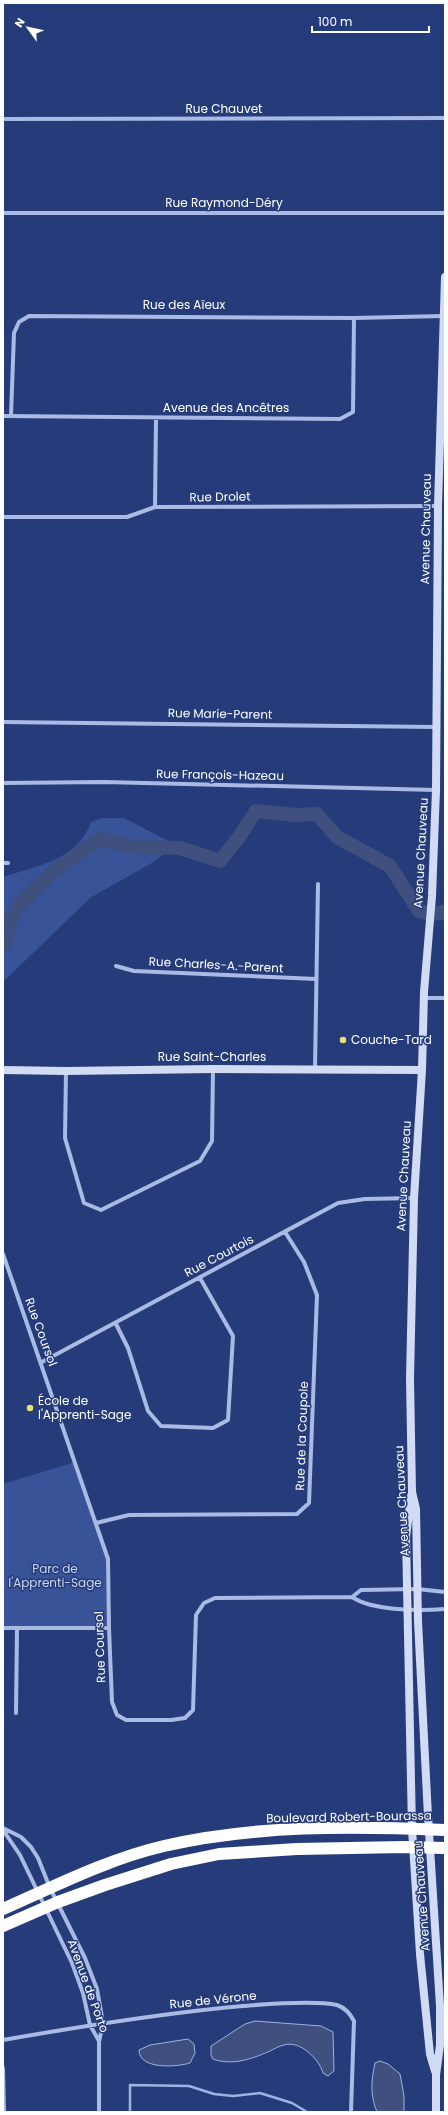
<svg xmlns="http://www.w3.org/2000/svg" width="448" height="2115" font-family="Poppins,sans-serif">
  <rect width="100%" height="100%" fill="#263c7a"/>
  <path fill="#395398" d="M103,818H124L180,847L167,852L150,864L90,898L3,982V877C37,866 78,860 91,822Z
    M75,1462L108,1559L109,1628H3V1484Z"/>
  <path fill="#3f507e" stroke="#9eb2e4" d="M255,2021L321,2026L333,2032L334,2071L328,2076L323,2073C319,2059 300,2040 284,2045C279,2046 274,2049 270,2051C252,2059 232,2066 213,2059L211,2055V2046L245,2024Z
    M188,2039L194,2044L195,2053L190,2063C177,2067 139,2070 139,2050L150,2045Z
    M380,2061L388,2064L400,2074L404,2096V2112H377C370,2095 371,2081 375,2063Z"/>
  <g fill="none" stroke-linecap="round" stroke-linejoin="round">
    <path stroke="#9eb2e4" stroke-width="2.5" d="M130,2112V2085L189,2086L214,2094L233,2096L260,2093L292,2103L307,2112"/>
    <path stroke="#3f507e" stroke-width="14" d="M3,946C7,936 9,920 16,911C36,883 71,857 100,839L134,847L180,848L220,861L239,837L256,811L296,815L317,814L337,837L390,866L419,911L431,914L445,912"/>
    <path stroke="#a9bae4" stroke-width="4" d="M3,119L445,118
      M3,213H445
      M3,416L340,419L353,412L354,318
      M11,416L14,333L19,322L29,316L354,318L444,316
      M155,507L156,418
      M3,517H127L155,507L438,506
      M3,722L437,727
      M3,783L104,782L436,790
      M3,863H8
      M116,966L134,971L316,979
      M424,998H445
      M315,1069L318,884
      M66,1071L65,1138L84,1203L101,1210L200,1161L212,1141L213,1069
      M3,1254L108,1559L109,1628L112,1702L117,1715L126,1720H171L185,1718L193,1710L196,1615L204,1603L215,1598L352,1597C373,1611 420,1611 445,1609
      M116,1324L128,1348L148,1411L161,1426L213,1428L228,1420L233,1336L200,1278
      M42,1362L338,1203L365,1199L414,1198
      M96,1523L129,1515L297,1514L309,1503L317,1295L304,1262L285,1232
      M352,1597L361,1590L417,1589L445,1592
      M3,1628H109
      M16,1713L17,1629
      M3,1828L21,1837L31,1847L38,1858L50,1888L85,1958L97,1989L103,2023L99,2042V2112
      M3,1830L20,1855L72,1963L83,1993L90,2025L99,2041
      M3,2040C83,2026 163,2013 243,2006C267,2004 314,2000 337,2005C346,2008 350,2014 354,2021L351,2112
      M3,2068L4,2112"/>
    <path stroke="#d2dbf4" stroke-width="8" d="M3,1070L66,1071L213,1069L422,1070
      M411,1496L406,1537L412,1829L420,1954L430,2054L435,2071
      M436,2112V2075L440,2045V2006L428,1816L418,1621L416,1509L412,1492L410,1379L414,1198L422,1070L424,992L432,896L436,790L438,506L445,277"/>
    <path stroke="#fff" stroke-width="12" d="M3,1909C55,1886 108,1859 164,1846C254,1825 353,1826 445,1830
      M3,1926L58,1902L105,1885L171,1864L219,1854L297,1849L404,1847L445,1848"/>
  </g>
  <g fill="#edde6e" stroke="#263c7a" stroke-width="1.5">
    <circle cx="343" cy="1040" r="4"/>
    <circle cx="30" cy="1408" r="4"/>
  </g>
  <g text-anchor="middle" stroke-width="3" stroke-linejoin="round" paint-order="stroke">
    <g font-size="12" fill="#fff" stroke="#263c7a">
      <text x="224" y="113">Rue Chauvet</text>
      <text x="224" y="207">Rue Raymond-Déry</text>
      <text x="184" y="309">Rue des Aïeux</text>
      <text x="226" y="412">Avenue des Ancêtres</text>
      <text transform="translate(220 497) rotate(-1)" y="4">Rue Drolet</text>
      <text transform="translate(426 529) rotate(-89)" y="4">Avenue Chauveau</text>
      <text transform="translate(220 714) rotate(1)" y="4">Rue Marie-Parent</text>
      <text transform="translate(220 775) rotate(1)" y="4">Rue François-Hazeau</text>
      <text transform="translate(421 853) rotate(-87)" y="4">Avenue Chauveau</text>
      <text transform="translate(216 965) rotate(3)" y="4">Rue Charles-A.-Parent</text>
      <text x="212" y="1061">Rue Saint-Charles</text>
      <text transform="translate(404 1176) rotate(-87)" y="4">Avenue Chauveau</text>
      <text transform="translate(219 1256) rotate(-28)" y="4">Rue Courtois</text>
      <text transform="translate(41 1332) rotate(70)" y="4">Rue Coursol</text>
      <text transform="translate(302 1436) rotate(-88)" y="4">Rue de la Coupole</text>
      <text transform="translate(402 1501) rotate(-93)" y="4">Avenue Chauveau</text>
      <text transform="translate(100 1647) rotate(-92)" y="4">Rue Coursol</text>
      <text transform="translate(349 1817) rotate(-1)" y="4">Boulevard Robert-Bourassa</text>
      <text transform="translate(422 1896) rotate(-94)" y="4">Avenue Chauveau</text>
      <text transform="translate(88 1986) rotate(70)" y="4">Avenue de Porto</text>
      <text transform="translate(213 2000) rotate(-6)" y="4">Rue de Vérone</text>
    </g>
    <g font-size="12" fill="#fff" stroke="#263c7a" text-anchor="start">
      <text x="351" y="1044">Couche-Tard</text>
      <text x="38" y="1405">École de<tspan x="38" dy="14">l'Apprenti-Sage</tspan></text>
    </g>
    <g font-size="12" fill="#ccd7f3" stroke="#263c7a">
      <text x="55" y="1573">Parc de<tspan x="55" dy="14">l'Apprenti-Sage</tspan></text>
    </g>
  </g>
  <rect width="448" height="2115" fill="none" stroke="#ffffff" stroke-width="8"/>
  <g transform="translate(28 28) rotate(303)" stroke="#263c7a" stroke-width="3" paint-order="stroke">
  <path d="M0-3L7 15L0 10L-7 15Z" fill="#ffffff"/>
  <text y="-6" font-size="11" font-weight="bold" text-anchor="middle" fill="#ffffff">N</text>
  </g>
  <path d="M312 26v6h117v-6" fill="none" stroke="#ffffff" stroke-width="2"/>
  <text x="318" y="26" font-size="12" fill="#ffffff" stroke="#263c7a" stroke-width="3" paint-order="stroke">100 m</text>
</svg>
